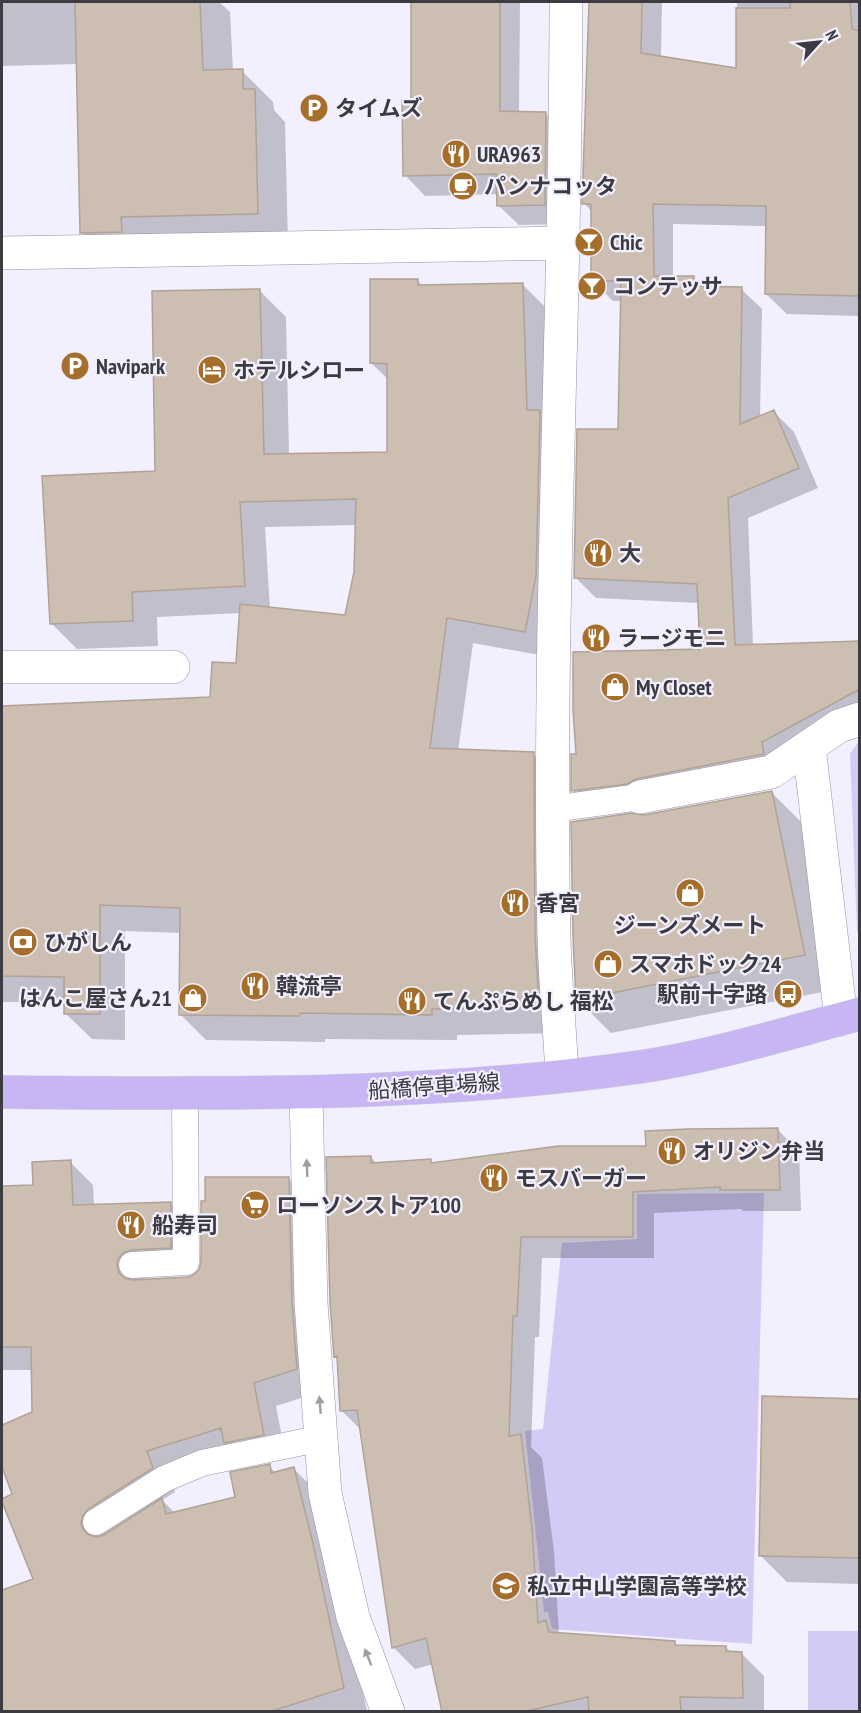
<svg xmlns="http://www.w3.org/2000/svg" width="861" height="1713" font-family="'PT Sans Narrow','Noto Sans JP',sans-serif">
  <rect width="100%" height="100%" fill="#f2effe"/>
  <path fill="#d4caf6" d="M859,741V933L857,931L850,754Z
    M764,1193L752,1644L552,1629L548,1612H544L525,1431L543,1429L562,1243L637,1239V1194Z
    M808,1631H859V1711H808Z"/>
  <path fill="#0003" fill-rule="evenodd" d="M2,2H219L230,12L233,71H242L273,102L274,110L285,122L288,244L112,263L81,232L77,64L2,66Z
    M413,2H520L519,113L546,114L566,134L565,224L519,225L498,205V194L425,196L405,175L413,102Z
    M590,2H662L661,58L738,70L737,2H860V319L857,316L787,314L766,294L767,226L673,224V277L694,278L704,288L741,289L762,309L760,417L774,412L794,432L818,488L748,518L753,646L860,642V720L782,763L593,811L573,791L577,756L701,651L699,603L596,598L575,577L620,431L623,301H613L592,280V212L584,203Z
    M418,281L423,286L523,285L549,311L551,657L473,643L458,751L533,754L559,780L564,1033L457,1035V1040L325,1039V1042L206,1040L180,1014L181,933L125,931V1040L92,1039L65,1013V1002H2V708L212,698L238,664L241,613L157,617L158,646L77,649L51,623L157,472L260,291L286,317L289,455L389,453V380L371,363ZM356,525L355,572L346,617L270,609L265,527Z
    M772,793L806,827L838,989L611,1033L577,999L644,817Z
    M777,1129L799,1151L801,1211H743L741,1209L654,1213V1258H542L539,1337H535L531,1447L542,1458L554,1551L559,1634L675,1643L679,1647H726L731,1652L742,1654L764,1676V1712H444L434,1664L415,1669L393,1647L362,1431L341,1410L338,1359L335,1356L371,1157L377,1164L430,1161L434,1164L648,1148Z
    M70,1162L93,1185L94,1206L170,1204L193,1227L194,1271L147,1276L142,1281L187,1278L194,1276L289,1179L312,1202L320,1392L276,1406L286,1458L170,1474L175,1492L162,1500L175,1513L237,1498L269,1466L276,1473L294,1469L317,1492L336,1567L367,1711L2,1712V1591L35,1580L14,1495L2,1462V1426L33,1413V1370H2V1187L34,1186Z
    M860,1400V1584L787,1582L760,1555Z"/>
  <path fill="#ccbeb0" stroke="#b0a395" stroke-width="1.5" d="M75,2H200L203,70L243,69V89H255L258,214L121,217L122,232L80,233Z
    M411,2H500V111L546,112L545,205L497,206L496,174L403,176L402,100H411Z
    M589,2H642L641,53L736,68V8H790V2H850L852,29L860,31V296L765,294L766,206L653,204L654,276H694V286L742,287L740,424L774,410L799,468L728,498L735,645L860,641V689L762,742L764,754L636,779L627,784L571,791V754H576L573,709V652L700,649L697,584L574,578L577,429H618L621,281H591V204H582Z
    M370,279H418V285L523,283L527,410H540L536,576L525,632L447,618L430,748L534,752L535,936L539,1007L432,1009V1015L300,1013L299,1016L179,1015L180,908L100,905V1014H64V977L2,976V706L210,697L212,662L236,663L240,604L345,615L354,572L356,499L240,502L245,586L132,592L133,621L50,624L42,476L155,471L152,291L260,289L264,454L387,452V364L370,363Z
    M772,791L805,955L576,1000L573,936L571,822L632,813L644,815Z
    M778,1128L780,1190H720V1187L633,1192V1237H521L517,1316H513L509,1436L521,1434L532,1528L538,1623L546,1620L549,1632L675,1641V1645L726,1646V1651L742,1652L743,1698L680,1697L681,1712H589L588,1697L523,1712H442L426,1638L392,1648L357,1410L340,1411L337,1356L334,1357L330,1302L326,1157L371,1156V1163L431,1159V1163L558,1146H646L645,1131L688,1129Z
    M71,1160L73,1205L171,1202V1248L131,1250L123,1253L118,1259L117,1265L119,1273L125,1278L132,1280L187,1277L193,1275L199,1270L201,1262V1201H205V1177H289L292,1304L297,1369L254,1383L264,1435L224,1443L221,1428L147,1451L153,1468L88,1509L83,1516L81,1523L83,1529L89,1535L97,1537L104,1535L162,1498L166,1514L235,1497L230,1472L270,1464L271,1473L294,1467L313,1543L344,1688L269,1712H2V1590L33,1579L2,1502V1499L12,1494L2,1467V1425L32,1412L31,1347H2V1186L33,1185L32,1162Z
    M762,1396L860,1399V1558L759,1556Z"/>
  <g fill="none" stroke-linecap="round" stroke-linejoin="round">
    <g stroke="#9592a3" stroke-width="27">
      <path id="service" d="M552,809L640,797
        M132,1265L186,1262L185,1094
        M96,1522L164,1479L202,1463L322,1438"/>
    </g>
    <g stroke="#9592a3" stroke-width="34">
      <path id="minor" d="M2,253L563,243
        M2,667H173
        M640,797L771,772L839,726L860,719
        M562,1076C560,1030 555,983 554,936C547,625 566,313 566,2
        M306,1094L311,1303L325,1493L353,1617L388,1712"/>
    </g>
    <g stroke="#9592a3" stroke-width="34">
      <path id="tertiary" d="M809,747L841,1019"/>
    </g>
    <g stroke="#d4d4d5" stroke-width="34">
      <path id="primary" d="M2,1092C214,1094 428,1097 639,1067C714,1056 787,1033 860,1014"/>
    </g>
    <use href="#service" stroke="#fff" stroke-width="26"/>
    <use href="#minor" stroke="#fff" stroke-width="33"/>
    <use href="#tertiary" stroke="#fff" stroke-width="33"/>
    <use href="#primary" stroke="#c7b6f3" stroke-width="33"/>
  </g>
  <defs><path id="oneway-solid" d="M-6-.8H1V-3.2L6.5 0L1 3.2V.8H-6Z" transform="scale(1.5)"/></defs>
  <g fill="#9e9da0">
    <use href="#oneway-solid" transform="translate(307 1168) rotate(-92)"/>
    <use href="#oneway-solid" transform="translate(320 1405) rotate(-95)"/>
    <use href="#oneway-solid" transform="translate(368 1657) rotate(-111)"/>
  </g>
  <defs>
    <g id="parking-disc" transform="scale(1.5)"><circle r="9.5" fill="#a56e2a" stroke="#f2effe"/><path d="M-3.5-5.5H1a3.5 3.5 0 0 1 0 7H-1V5.5H-3.5ZM-1-3.4V-.6H.8a1.4 1.4 0 0 0 0-2.8Z" fill="#fff"/></g>
    <g id="restaurant-disc" transform="scale(1.5)"><circle r="9.5" fill="#a56e2a" stroke="#f2effe"/><path d="M-5-6h1v4h1v-4h1v4h1v-4h1v5L-1.5 .5V6h-2V.5L-5-1ZM5-6V6H3V1.5H1.5Q1.5-4 5-6Z" fill="#fff"/></g>
    <g id="cafe-disc" transform="scale(1.5)"><circle r="9.5" fill="#a56e2a" stroke="#f2effe"/><path d="M-5.5-4.5H6V0H3Q3 3.5 0 3.5H-2.5Q-5.5 3.5-5.5 0ZM3-3.2v2h1.7v-2ZM-6 4.5H4V6H-6Z" fill="#fff"/></g>
    <g id="bar-disc" transform="scale(1.5)"><circle r="9.5" fill="#a56e2a" stroke="#f2effe"/><path d="M-6-5H6L.8 .8V4.5H3.5V6h-7V4.5H-.8V.8Z" fill="#fff"/></g>
    <g id="hotel-disc" transform="scale(1.5)"><circle r="9.5" fill="#a56e2a" stroke="#f2effe"/><path d="M-6-4.5h1.5V1H6V5H4.5V3h-9V5H-6ZM-4 0a1.8 1.8 0 1 1 3.6 0ZM.5 0V-2.5h3Q6-2.5 6 0Z" fill="#fff"/></g>
    <g id="shop-disc" transform="scale(1.5)"><circle r="9.5" fill="#a56e2a" stroke="#f2effe"/><path d="M-5-2.5h2.3a2.7 3.5 0 0 1 5.4 0H5L5.5 6h-11ZM-1.5-2.5h3a1.5 2.3 0 0 0-3 0Z" fill="#fff"/></g>
    <g id="bank-disc" transform="scale(1.5)"><circle r="9.5" fill="#a56e2a" stroke="#f2effe"/><path d="M-6-4H6V4H-6ZM0-2.3a2.3 2.3 0 1 0 0 4.6a2.3 2.3 0 1 0 0-4.6Z" fill="#fff"/></g>
    <g id="bus-disc" transform="scale(1.5)"><circle r="9.5" fill="#a56e2a" stroke="#f2effe"/><path d="M-5-6H5V4H4V6H2V4H-2V6H-4V4H-5ZM-3.5-4V0h7V-4ZM-3.5 1.2v1.5H-2V1.2ZM2 1.2v1.5H3.5V1.2Z" fill="#fff"/></g>
    <g id="supermarket-disc" transform="scale(1.5)"><circle r="9.5" fill="#a56e2a" stroke="#f2effe"/><path d="M-6-5.5h2.5l.6 2H6L4.5 2H-2.5L-4.4-4H-6ZM-1.5 3.2a1.3 1.3 0 1 0 .1 0ZM3 3.2a1.3 1.3 0 1 0 .1 0Z" fill="#fff"/></g>
    <g id="school-disc" transform="scale(1.5)"><circle r="9.5" fill="#a56e2a" stroke="#f2effe"/><path d="M0-5L7-2L0 1L-7-2ZM-4 1L0 2.5L4 1V4Q0 6-4 4Z" fill="#fff"/></g>
  </defs>
  <g fill-rule="evenodd">
    <use href="#parking-disc" x="314" y="108"/>
    <use href="#restaurant-disc" x="456" y="154"/>
    <use href="#cafe-disc" x="463" y="186"/>
    <use href="#bar-disc" x="589" y="242"/>
    <use href="#bar-disc" x="592" y="286"/>
    <use href="#parking-disc" x="75" y="366"/>
    <use href="#hotel-disc" x="212" y="370"/>
    <use href="#restaurant-disc" x="598" y="553"/>
    <use href="#restaurant-disc" x="596" y="638"/>
    <use href="#shop-disc" x="615" y="687"/>
    <use href="#shop-disc" x="690" y="893"/>
    <use href="#restaurant-disc" x="515" y="903"/>
    <use href="#bank-disc" x="23" y="942"/>
    <use href="#shop-disc" x="608" y="964"/>
    <use href="#restaurant-disc" x="255" y="986"/>
    <use href="#bus-disc" x="788" y="994"/>
    <use href="#shop-disc" x="193" y="998"/>
    <use href="#restaurant-disc" x="412" y="1001"/>
    <use href="#restaurant-disc" x="672" y="1151"/>
    <use href="#restaurant-disc" x="494" y="1178"/>
    <use href="#supermarket-disc" x="255" y="1205"/>
    <use href="#restaurant-disc" x="131" y="1225"/>
    <use href="#school-disc" x="506" y="1586"/>
  </g>
  <g text-anchor="middle" stroke-width="4.5" stroke-linejoin="round" paint-order="stroke">
    <g font-size="22" font-weight="bold" fill="#3c3b42" stroke="#f2effe" text-anchor="start">
      <text x="335" y="116">タイムズ</text>
      <text x="477" y="162">URA963</text>
      <text x="484" y="194">パンナコッタ</text>
      <text x="610" y="250">Chic</text>
      <text x="613" y="294">コンテッサ</text>
      <text x="96" y="374">Navipark</text>
      <text x="233" y="378">ホテルシロー</text>
      <text x="619" y="561">大</text>
      <text x="617" y="646">ラージモニ</text>
      <text x="636" y="695">My Closet</text>
      <text x="536" y="911">香宮</text>
      <text x="690" y="933" text-anchor="middle">ジーンズメート</text>
      <text x="44" y="950">ひがしん</text>
      <text x="629" y="972">スマホドック24</text>
      <text x="276" y="994">韓流亭</text>
      <text x="767" y="1002" text-anchor="end">駅前十字路</text>
      <text x="172" y="1006" text-anchor="end">はんこ屋さん21</text>
      <text x="433" y="1009">てんぷらめし 福松</text>
      <text x="693" y="1159">オリジン弁当</text>
      <text x="515" y="1186">モスバーガー</text>
      <text x="276" y="1213">ローソンストア100</text>
      <text x="152" y="1233">船寿司</text>
      <text x="527" y="1594">私立中山学園高等学校</text>
    </g>
    <g font-size="22" fill="#3c3b42" stroke="#f2effe">
      <text transform="translate(434 1086) rotate(-4)" y="8">船橋停車場線</text>
    </g>
  </g>
  <rect width="861" height="1713" fill="none" stroke="#3c3b42" stroke-width="6"/>
  <g transform="translate(819 42) rotate(63)" stroke="#f2effe" stroke-width="4.5" paint-order="stroke">
  <path d="M0-4.5L10 22L0 15L-10 22Z" fill="#3c3b42"/>
  <text y="-9" font-size="16" font-weight="bold" text-anchor="middle" fill="#3c3b42">N</text>
  </g>
</svg>
